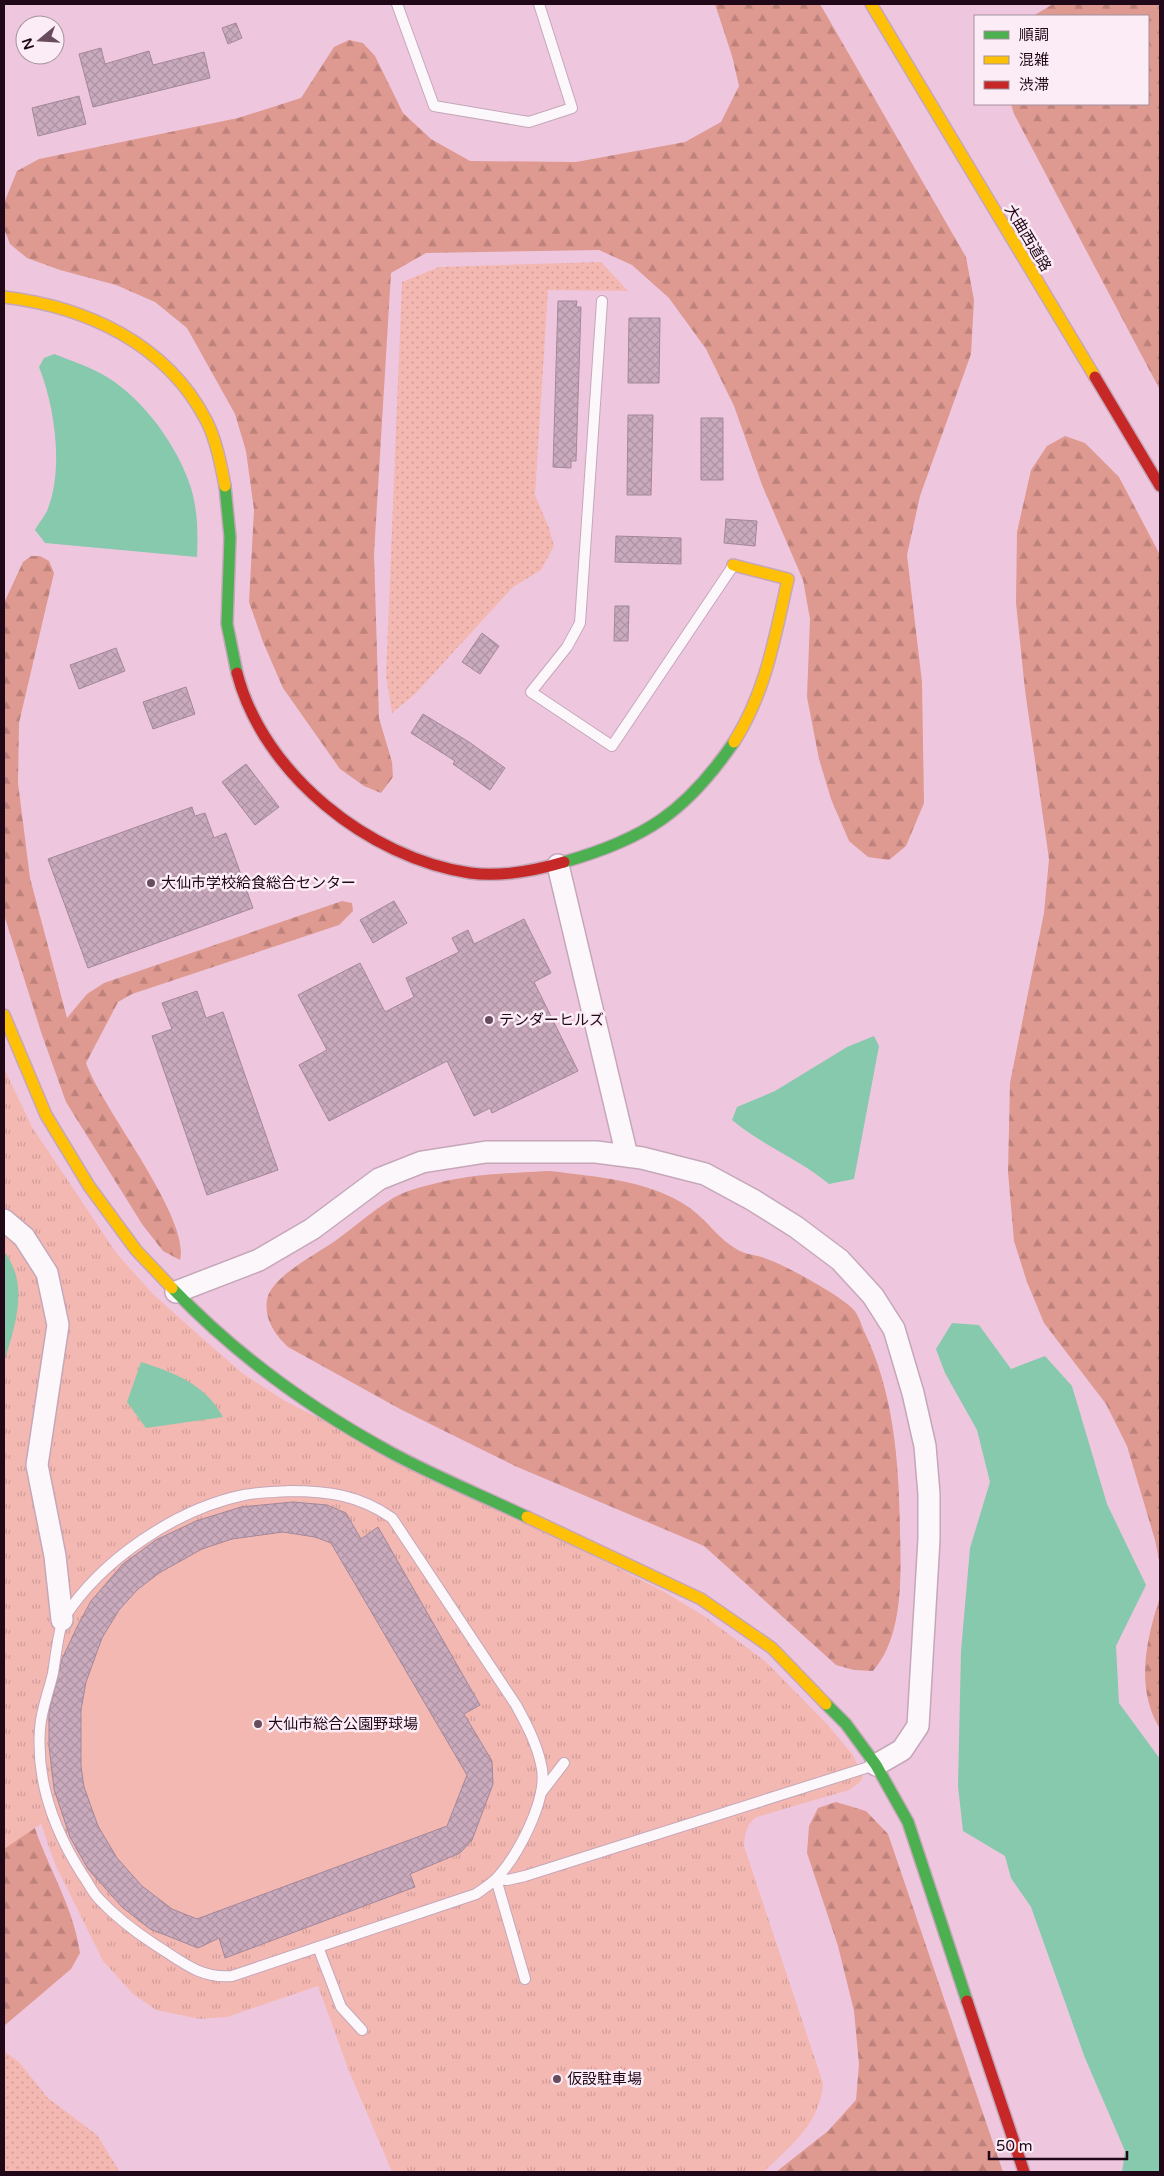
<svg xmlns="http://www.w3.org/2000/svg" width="1164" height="2176" font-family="'Varela Round','Noto Sans JP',sans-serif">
  <defs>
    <pattern id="grass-dots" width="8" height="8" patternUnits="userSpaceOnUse" patternTransform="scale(1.25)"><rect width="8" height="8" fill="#f4b8b2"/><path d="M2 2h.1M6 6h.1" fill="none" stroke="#d19d98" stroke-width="1.8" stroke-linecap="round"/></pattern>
    <pattern id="forest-firs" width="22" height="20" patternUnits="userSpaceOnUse" patternTransform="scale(1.25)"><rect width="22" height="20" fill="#de9990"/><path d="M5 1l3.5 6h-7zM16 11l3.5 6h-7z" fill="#be827c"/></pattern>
    <pattern id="park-tufts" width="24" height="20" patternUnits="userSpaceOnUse" patternTransform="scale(1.25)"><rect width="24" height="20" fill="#f4b8b2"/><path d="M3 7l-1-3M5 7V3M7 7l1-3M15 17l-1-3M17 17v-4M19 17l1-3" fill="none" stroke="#d19d98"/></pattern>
    <pattern id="building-cross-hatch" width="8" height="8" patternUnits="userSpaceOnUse" patternTransform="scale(1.25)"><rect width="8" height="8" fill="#c9abbd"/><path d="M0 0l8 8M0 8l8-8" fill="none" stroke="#ac92a2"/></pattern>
  </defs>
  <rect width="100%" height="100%" fill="#eec7df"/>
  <path fill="url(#grass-dots)" d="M601,262L628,291L548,290L535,495L549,528L554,546L541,570L513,587L415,694L392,713L386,676L402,282L439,267Z
    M4,2051L19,2062L48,2098L97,2135L120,2172H4Z"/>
  <path fill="url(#forest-firs)" d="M715,4H820L966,257L974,300L971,354L920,496L907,555L922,682L924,803L906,846L889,860L868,857L849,841L831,799L819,759L807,697L810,619L803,580L762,485L734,406L706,349L669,298L632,265L599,250L426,253L391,273L374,554L379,718L392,762L393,777L381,793L364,786L340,769L283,688L263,642L249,602L254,510L246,451L235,414L187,328L155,302L116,285L60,270L27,258L10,244L4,229V203L17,171L39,159L238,118L301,98L334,47L349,40L363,43L375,56L403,113L431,139L470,161L576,162L685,142L721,122L739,86L732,56Z
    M1053,4H1160V390L1014,114L1011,104H1148V16H1033Z
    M1065,436L1085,443L1119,477L1160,555V1565L1155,1540L1127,1446L1106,1404L1044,1323L1027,1282L1014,1241L1008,1172L1010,1083L1044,913L1049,859L1025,690L1016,603L1017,532L1031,470L1047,446Z
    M31,556H40L49,561L54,573L19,723L18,783L30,878L67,1018L87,994L104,983L342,901L352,903L353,911L339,925L132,994L118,1002L86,1063C102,1109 191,1218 180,1260L163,1251L142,1224L66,1102L42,1035L5,918L4,603L23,562Z
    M550,1171C597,1177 650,1180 690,1208C708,1221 719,1240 738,1250C747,1255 758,1255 767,1259C785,1265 839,1295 852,1308C858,1313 861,1324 864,1331C894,1393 899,1462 900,1530C901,1574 904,1636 873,1671L854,1670L836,1665L704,1546L515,1466L400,1409L288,1347C275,1335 264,1319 267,1300C270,1277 317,1254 335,1241C353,1228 370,1213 390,1200C400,1193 416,1188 429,1185C468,1174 509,1173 550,1171Z
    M4,1385L25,1797C30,1810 33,1824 38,1837C53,1876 74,1911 80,1953L71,1969L4,2026Z
    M1160,1597V1729C1135,1688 1146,1640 1160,1597Z
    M836,1802L866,1811L888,1834L1003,2172H776L828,2131L856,2100L859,2064L854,2011L838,1946L807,1853L809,1826L818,1808Z"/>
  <path fill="url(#park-tufts)" d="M4,1068L32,1127L117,1254L153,1294L193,1330L242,1373L285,1401L663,1591L704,1616L765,1661L827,1724L853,1755L863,1777L859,1783L849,1790L757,1817C746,1824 745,1834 744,1846L823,2083C820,2124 792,2144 764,2172H392L349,2071L318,1986L227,2017L200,2019L156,2010L133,1994L103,1961L55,1864L41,1824L4,1849Z"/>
  <path fill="#f4b8b2" d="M283,1532C300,1534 320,1535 333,1547L467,1775L447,1826L199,1918C171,1912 149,1894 130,1873C108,1848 91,1820 84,1787C70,1723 87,1634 137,1589C162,1567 201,1545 234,1538C250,1535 267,1534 283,1532Z"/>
  <path fill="#86c9ad" d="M54,354C72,361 91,367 107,377C144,400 176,444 190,485C198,509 198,533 197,557L45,543L35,530C38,524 44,517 47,511C64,470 55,407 39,367L44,358Z
    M874,1036L879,1046L854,1179L829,1184C798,1158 763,1146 732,1120L737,1107L775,1091L847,1047Z
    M4,1252C30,1284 15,1326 4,1362Z
    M952,1323L979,1325L1011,1369L1045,1356L1072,1386L1107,1504L1146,1585L1116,1646L1119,1703L1160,1759V2172H1122L1125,2151L1085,2058L1031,1907L1011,1878L1005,1856L963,1831L958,1786L961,1651L970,1548L990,1482L977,1430L945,1373L936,1349Z
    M141,1362C175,1373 205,1384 223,1417L146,1428L127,1402Z"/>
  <path fill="url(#building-cross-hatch)" stroke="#a38799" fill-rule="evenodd" d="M236,23L242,38L228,44L222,28Z
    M101,48L105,64L149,51L153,65L204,52L210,78L93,107L79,54Z
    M79,96L86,124L38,136L32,108Z
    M558,301H577L576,307H581L576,461H571V468L553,467Z
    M629,318H660L659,383H628Z
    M628,415H653L651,495H627Z
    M701,418H723V480H701Z
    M726,519L757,521L755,546L724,543Z
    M616,536L681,538V564L615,562Z
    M615,606H629L628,641H614Z
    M482,633L499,646L480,674L462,662Z
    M116,648L125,671L79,689L70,665Z
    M186,687L195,714L153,729L143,702Z
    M423,714L469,742L505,768L490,790L453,764L455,761L411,733Z
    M246,764L279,807L255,825L222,782Z
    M192,807L195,816L205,813L214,838L226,833L253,908L88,968L48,859Z
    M394,901L407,923L373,943L360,920Z
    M524,919L551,973L534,982L578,1071L492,1113L490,1108L474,1116L447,1061L329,1121L299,1065L327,1050L298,995L360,963L385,1012L414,997L406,978L459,952L452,938L468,930L474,944Z
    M197,991L206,1018L223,1012L278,1170L207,1195L152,1036L172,1029L162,1003Z
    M293,1502L327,1505L346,1513L361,1539L378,1527L480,1705L464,1714L492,1761L493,1784L472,1840L460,1853L410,1874L415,1887L225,1958L219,1938L198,1948L150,1929L122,1907L88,1869L70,1837L54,1789L49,1746V1712L62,1659L78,1625L91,1601L123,1564L156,1540L196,1521L241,1507ZM283,1532L315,1537L331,1543L467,1775L447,1826L197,1919L172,1909L142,1886L117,1858L98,1826L84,1787L81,1766V1710L86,1682L102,1638L119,1610L137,1590L159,1573L202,1549L232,1539Z"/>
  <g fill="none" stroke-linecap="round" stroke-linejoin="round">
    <g stroke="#c5a7b9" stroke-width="12">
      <path id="lane" d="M397,4L434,106L529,122L572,108L539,4
        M602,301L580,623L567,647L531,692L612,746L733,566
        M289,1491C328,1491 359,1495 392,1518L516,1705C527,1725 538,1746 542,1769C547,1801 518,1855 497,1878C491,1884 483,1889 476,1894L232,1976C200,1979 181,1961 154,1944C134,1931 116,1917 99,1899C92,1892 88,1882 82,1874C54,1830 36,1782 40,1729C41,1710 49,1691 53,1673C55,1662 59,1625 64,1618C101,1560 176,1509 244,1495C258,1492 274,1492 289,1491Z
        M541,1793L564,1763
        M318,1947L341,2007L362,2030
        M525,1979L496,1879L507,1880L525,1876L875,1765"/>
    </g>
    <g stroke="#c5a7b9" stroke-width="24">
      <path id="street" d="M558,865L627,1156
        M4,1220L24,1237L47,1273L58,1325L37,1465L55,1556L62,1620
        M176,1292L259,1260L312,1229L379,1179L422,1162L486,1152H596L642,1158L705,1174L753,1200L796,1227L840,1260L873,1296L894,1329L913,1393L925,1446L929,1494V1539L918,1726L902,1750L876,1765"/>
    </g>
    <g stroke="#c5a7b9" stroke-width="14">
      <path id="fast" d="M225,486L230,537L227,624L237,673
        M564,862C645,839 686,812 734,742
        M172,1288C234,1353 311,1409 390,1452C434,1476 481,1495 527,1517
        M826,1704L846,1724L876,1765L908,1822L967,2001"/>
    </g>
    <g stroke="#c5a7b9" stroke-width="14">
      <path id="slow" d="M871,4L1095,377
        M4,297C86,307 166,343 206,420C216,439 221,465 225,486
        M733,565L788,579C775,636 766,692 734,742
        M4,1015L46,1115L89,1186L136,1250L172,1288
        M527,1517L701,1599L772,1648L826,1704"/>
    </g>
    <g stroke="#c5a7b9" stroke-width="14">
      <path id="jam" d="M1095,377L1160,486
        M237,673C263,774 369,858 470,873C501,877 534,871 564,862
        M967,2001L1024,2172"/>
    </g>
    <use href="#lane" stroke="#fcf7fa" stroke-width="10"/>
    <use href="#street" stroke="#fcf7fa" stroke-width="21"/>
    <use href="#fast" stroke="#4caf50" stroke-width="11"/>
    <use href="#slow" stroke="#ffc107" stroke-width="11"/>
    <use href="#jam" stroke="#c62828" stroke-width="11"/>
  </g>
  <g fill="#694b5e" stroke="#fbecf5" stroke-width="2">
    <circle cx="151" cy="883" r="5"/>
    <circle cx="489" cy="1020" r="5"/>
    <circle cx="258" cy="1724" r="5"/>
    <circle cx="557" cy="2079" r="5"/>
  </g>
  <g text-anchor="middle" stroke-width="5" stroke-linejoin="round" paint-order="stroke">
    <g font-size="15" fill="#210819" stroke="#fbecf5">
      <text transform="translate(1028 238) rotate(59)" y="5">大曲西道路</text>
    </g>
    <g font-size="15" fill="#210819" stroke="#fbecf5" text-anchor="start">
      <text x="161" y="888">大仙市学校給食総合センター</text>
      <text x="499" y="1025">テンダーヒルズ</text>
      <text x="268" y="1729">大仙市総合公園野球場</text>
      <text x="567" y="2084">仮設駐車場</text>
    </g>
  </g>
  <rect width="1164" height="2176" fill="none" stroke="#210819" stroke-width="10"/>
  <rect x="974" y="15" width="175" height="90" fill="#fbecf5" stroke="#a4919d"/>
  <rect x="984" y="31" width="25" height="8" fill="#4caf50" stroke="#a4919d"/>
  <text x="1019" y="40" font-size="15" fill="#210819">順調</text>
  <rect x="984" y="56" width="25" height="8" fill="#ffc107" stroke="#a4919d"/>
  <text x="1019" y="65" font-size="15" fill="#210819">混雑</text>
  <rect x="984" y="81" width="25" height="8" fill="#c62828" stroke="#a4919d"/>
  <text x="1019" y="90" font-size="15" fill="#210819">渋滞</text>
  <g transform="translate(40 40) rotate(252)"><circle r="24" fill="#fbecf5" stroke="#a4919d"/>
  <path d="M0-4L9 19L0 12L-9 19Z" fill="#694b5e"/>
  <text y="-8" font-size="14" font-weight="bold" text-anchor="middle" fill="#210819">N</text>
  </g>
  <path d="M989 2151v8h138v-8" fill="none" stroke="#210819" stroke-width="2.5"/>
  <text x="996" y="2151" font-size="15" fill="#210819" stroke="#fbecf5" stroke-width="4" paint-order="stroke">50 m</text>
</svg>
